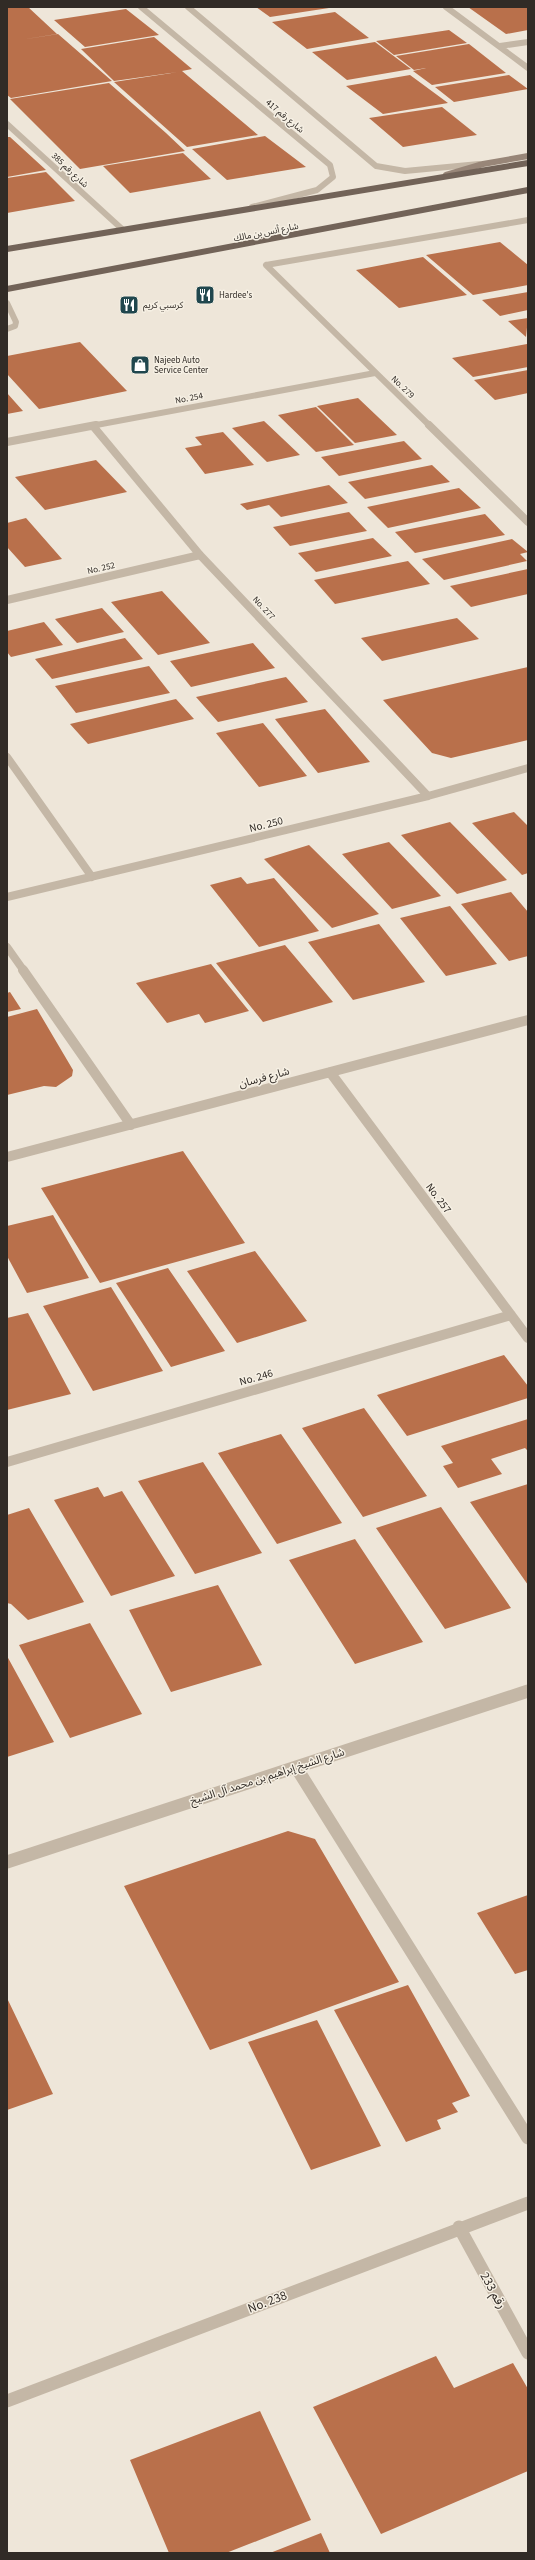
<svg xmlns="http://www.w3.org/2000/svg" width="535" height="2560" font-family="'Source Sans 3','Noto Sans Arabic',sans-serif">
  <rect width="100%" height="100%" fill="#eee6d9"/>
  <path fill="#b9704b" d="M7,7H28L57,34L20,40L58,34L112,81L11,98L7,95Z
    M256,7H329V8L270,17Z
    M468,7H528V30L506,34Z
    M126,9L159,35L85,47L54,20Z
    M335,12L369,38L307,49L272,22Z
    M449,30L467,43L394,55L376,41Z
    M154,37L192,69L182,71L258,135L187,147L114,82L178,72L114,81L81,49Z
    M375,42L411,69L347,80L312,52Z
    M469,44L506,73L432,85L413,71L426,68L414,70L396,56Z
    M410,75L448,103L383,114L346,86Z
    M509,75L528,89L454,102L435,87Z
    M109,83L166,133L185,151L80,169L10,99Z
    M442,107L477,135L403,147L369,118Z
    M265,136L306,167L227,180L192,149Z
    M7,137H10L46,170L7,177Z
    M183,153L211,179L130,193L103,166Z
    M46,172L75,201L7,213V178Z
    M500,242L528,265V285L473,295L426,255Z
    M423,257L467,295L399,308L356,270Z
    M528,292V310L500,316L482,300Z
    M528,318L526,337L508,321Z
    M80,342L127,391L39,409L7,374V356Z
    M527,344L528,367L473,377L452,358Z
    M528,370V393L495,400L474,380Z
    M7,393L23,411L7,414Z
    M358,398L397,435L355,443L317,406Z
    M316,407L354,445L316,452L278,415Z
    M264,421L300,455L267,462L232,428Z
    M223,432L254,465L205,474L185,448L202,445L195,437Z
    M404,441L422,459L339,476L321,457Z
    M96,460L127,492L45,510L15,477Z
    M432,465L450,482L365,499L348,482Z
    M329,485L348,503L281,517L269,505L247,510L240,504Z
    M459,488L481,508L388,528L367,507Z
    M349,512L367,531L290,546L273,527Z
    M485,514L505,535L415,553L395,532Z
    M26,518L62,559L25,567L7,547V523Z
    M373,538L392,556L316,572L298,553Z
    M512,539L528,552L520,554L527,561L444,580L422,559Z
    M408,561L430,584L335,604L314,580Z
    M528,569V594L471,607L450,586Z
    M162,591L210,643L158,655L111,602Z
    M102,608L124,632L77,643L55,619Z
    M457,618L479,639L382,661L361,638Z
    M44,622L63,645L11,657L7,652V631Z
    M125,638L143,659L52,679L35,659Z
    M253,643L275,668L191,687L170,661Z
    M149,666L170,693L76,713L55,686Z
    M528,667V740L451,758L432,753L383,700Z
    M286,677L308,702L218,722L196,697Z
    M176,699L194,719L88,744L70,724Z
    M325,709L370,762L318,773L275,719Z
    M263,723L307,776L259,787L216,733Z
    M514,812L528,826V873L522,875L472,823Z
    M450,822L507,880L457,894L401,835Z
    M389,842L441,896L392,909L342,854Z
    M309,845L379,914L332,928L264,859Z
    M241,877L247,884L274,878L319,931L259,947L210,885Z
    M511,892L528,912V956L509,961L461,904Z
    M450,906L497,964L446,976L400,918Z
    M379,924L425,982L353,1000L308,942Z
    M285,945L333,1002L263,1022L216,963Z
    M211,964L249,1011L205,1023L199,1014L167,1023L136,983Z
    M10,992L21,1009L7,1012V993Z
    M37,1009L73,1070L72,1076L56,1087L44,1086L7,1095V1017Z
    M183,1151L245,1243L100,1283L41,1188Z
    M53,1215L89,1278L27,1293L7,1256V1226Z
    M255,1251L307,1321L237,1343L187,1271Z
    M168,1268L225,1351L171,1367L116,1283Z
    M111,1287L163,1371L93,1391L43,1306Z
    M28,1313L71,1394L7,1410V1318Z
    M504,1355L528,1386V1398L407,1436L377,1395Z
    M364,1408L427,1496L363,1517L302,1428Z
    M528,1419V1451L525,1448L491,1459L502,1474L458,1488L443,1466L453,1463L441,1446Z
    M281,1434L342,1523L277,1544L218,1453Z
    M203,1462L262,1553L195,1574L138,1481Z
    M528,1484V1585L470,1502Z
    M98,1487L104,1497L122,1491L175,1576L111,1596L54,1500Z
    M441,1507L511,1608L445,1629L376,1528Z
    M29,1508L84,1602L28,1620L11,1604L7,1603V1515Z
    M355,1539L423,1642L355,1664L289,1560Z
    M218,1585L262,1665L171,1692L129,1610Z
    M90,1623L142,1714L70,1738L19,1645Z
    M7,1656L54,1742L7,1757Z
    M288,1831L315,1839L399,1982L210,2050L124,1886Z
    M528,1895V1970L515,1974L477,1913Z
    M408,1985L470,2096L452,2103L458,2112L437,2120L441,2129L406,2142L334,2010Z
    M7,1998L53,2094L7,2110Z
    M317,2020L381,2146L311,2170L248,2042Z
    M436,2356L454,2388L513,2363L528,2389V2471L381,2534L313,2407Z
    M260,2411L311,2520L226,2553H169L130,2460Z
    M321,2533L330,2553H270Z"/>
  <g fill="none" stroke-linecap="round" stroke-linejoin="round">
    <path stroke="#c4b7a6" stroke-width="6" d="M7,303L16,322L15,326L7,329"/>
    <path stroke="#c4b7a6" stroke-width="6" d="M141,7L330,165L333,177L317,190L252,207
      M188,7L376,166L405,171L479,164
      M446,7L528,68
      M500,46L528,42
      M7,124L122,229
      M266,265L430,426
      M266,265L528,220
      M91,426L375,373"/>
    <path stroke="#c4b7a6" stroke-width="8" d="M429,425L528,522
      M93,426L200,555L428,796
      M7,442L96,425
      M7,600L200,555
      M7,757L92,877
      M7,897L428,796L528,768
      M7,947L24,971"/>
    <path stroke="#c4b7a6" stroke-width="10" d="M23,970L131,1125
      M330,1072L528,1338
      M7,1157L528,1020
      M7,1462L511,1315"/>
    <path stroke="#c4b7a6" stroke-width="13" d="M296,1767L528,2138
      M7,1862L528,1691
      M459,2227L528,2353
      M7,2401L528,2203"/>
    <path stroke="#988678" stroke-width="6" d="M446,175L483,164L528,156"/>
    <path stroke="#726358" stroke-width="6" d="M7,249L528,163
      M7,289L528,190"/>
  </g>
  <defs>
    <g id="restaurant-square" transform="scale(1)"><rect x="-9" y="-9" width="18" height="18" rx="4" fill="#20474e" stroke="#f6f0e4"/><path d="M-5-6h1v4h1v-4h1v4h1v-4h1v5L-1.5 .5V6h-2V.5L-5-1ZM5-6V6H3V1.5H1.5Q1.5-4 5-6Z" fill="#fff"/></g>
    <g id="shop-square" transform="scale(1)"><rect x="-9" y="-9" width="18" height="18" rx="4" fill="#20474e" stroke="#f6f0e4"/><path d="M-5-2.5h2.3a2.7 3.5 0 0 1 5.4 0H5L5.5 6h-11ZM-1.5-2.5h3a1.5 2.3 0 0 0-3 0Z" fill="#fff"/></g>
  </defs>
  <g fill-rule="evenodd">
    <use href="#restaurant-square" x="205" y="295"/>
    <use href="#restaurant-square" x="129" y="305"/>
    <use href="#shop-square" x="140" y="365"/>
  </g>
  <g text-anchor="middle" stroke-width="3" stroke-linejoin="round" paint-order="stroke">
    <g font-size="9" fill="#312b26" stroke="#f6f0e4">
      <text transform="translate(285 116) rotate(40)" y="3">شارع رقم 417</text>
      <text transform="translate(70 170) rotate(43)" y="3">شارع رقم 385</text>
      <text transform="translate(266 232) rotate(-11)" y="3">شارع أنس بن مالك</text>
      <text transform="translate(403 387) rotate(44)" y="3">No. 279</text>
      <text transform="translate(189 398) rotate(-11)" y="3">No. 254</text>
      <text transform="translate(101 568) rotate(-13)" y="3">No. 252</text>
      <text transform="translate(264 608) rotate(47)" y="3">No. 277</text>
    </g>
    <g font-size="9" fill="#312b26" stroke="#f6f0e4" text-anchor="start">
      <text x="219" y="298">Hardee's</text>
      <text x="143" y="308">كرسبي كريم</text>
      <text x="154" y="363">Najeeb Auto<tspan x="154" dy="10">Service Center</tspan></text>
    </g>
    <g font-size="11" fill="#312b26" stroke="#f6f0e4">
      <text transform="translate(266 824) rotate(-14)" y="4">No. 250</text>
      <text transform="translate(264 1077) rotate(-15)" y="4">شارع فرسان</text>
      <text transform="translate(439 1198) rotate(53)" y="4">No. 257</text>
      <text transform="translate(256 1377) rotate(-16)" y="4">No. 246</text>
      <text transform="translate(267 1776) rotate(-18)" y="4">شارع الشيخ إبراهيم بن محمد آل الشيخ</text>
    </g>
    <g font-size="13" fill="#312b26" stroke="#f6f0e4">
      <text transform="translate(494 2290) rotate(61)" y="5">رقم 233</text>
      <text transform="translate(267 2301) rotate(-21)" y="5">No. 238</text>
    </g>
  </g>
  <rect width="535" height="2560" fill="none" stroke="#312b26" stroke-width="16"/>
</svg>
